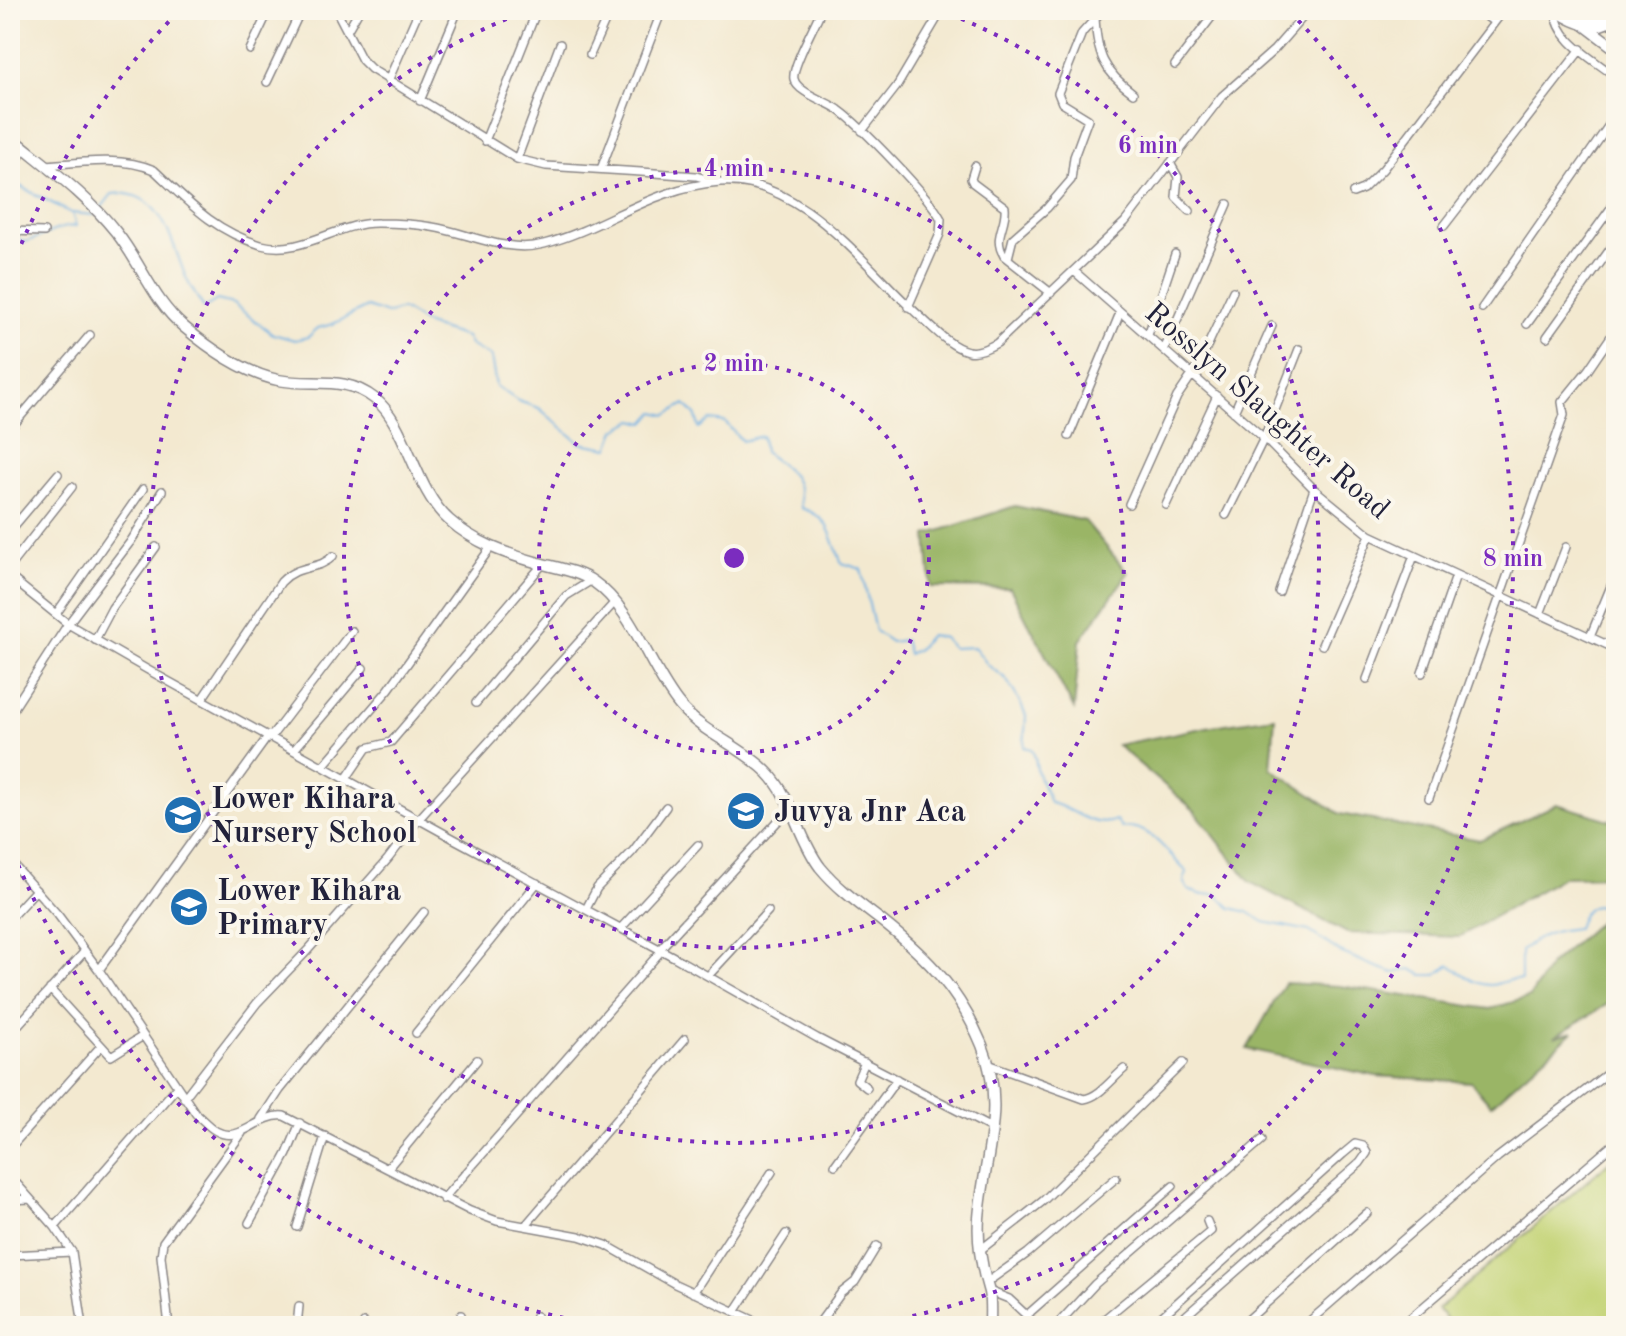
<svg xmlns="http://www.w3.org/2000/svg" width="1626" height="1336" font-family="'Old Standard TT',serif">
  <rect width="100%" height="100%" fill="#fbf7ec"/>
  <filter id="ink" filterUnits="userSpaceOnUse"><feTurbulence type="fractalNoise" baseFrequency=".0125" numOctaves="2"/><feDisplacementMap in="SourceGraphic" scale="16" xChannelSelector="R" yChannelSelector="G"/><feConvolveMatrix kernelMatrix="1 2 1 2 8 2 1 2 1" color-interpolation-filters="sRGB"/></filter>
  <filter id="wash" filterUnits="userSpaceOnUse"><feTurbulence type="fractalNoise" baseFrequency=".006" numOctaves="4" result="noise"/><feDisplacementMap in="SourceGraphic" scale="32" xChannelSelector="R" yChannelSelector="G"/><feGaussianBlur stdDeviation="1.8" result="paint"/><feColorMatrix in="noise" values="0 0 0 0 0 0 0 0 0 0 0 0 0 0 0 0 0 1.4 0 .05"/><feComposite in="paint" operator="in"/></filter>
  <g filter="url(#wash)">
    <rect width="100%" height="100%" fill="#f3e9d0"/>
    <path fill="#c3d375" stroke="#727a58" stroke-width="2" d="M1616,1156V1326H1452L1438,1309Z"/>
    <path fill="#9ab566" stroke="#5e6c50" stroke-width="2" d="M1015,506L1085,521L1128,573L1080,641L1074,709L1010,588L931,587L927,535Z
      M1275,717L1271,768L1340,814L1480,840L1557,804L1616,822V876L1563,877L1459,937L1347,933L1250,882L1194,810L1117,745L1212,726Z
      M1603,918L1616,923V999L1554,1037L1573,1032L1491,1105L1471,1082L1376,1076L1247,1049L1285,983L1340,986L1490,1009L1530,997L1550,965Z"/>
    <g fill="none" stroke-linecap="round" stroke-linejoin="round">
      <path stroke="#6dafe2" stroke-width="2" d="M10,181L71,213
        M101,208L112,194C161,188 171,240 185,275C189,286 197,297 204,308L217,300L233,304L273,334L295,340L308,337L318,328L333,324L367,307L387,314L402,309L427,325L466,337L470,345L491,357L496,386L518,401L539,408L580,443L609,448L616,430L634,420L645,423L655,412L667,415L685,404L696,416L699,428L710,420L725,422L742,441L762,436L764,452C789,470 800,475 801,508C833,518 829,536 842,563L861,569L875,631L891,642L904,640L908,654L918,649L930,635L944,638L953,648L974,647L988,665L1006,679L1019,700L1026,716L1024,747L1032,749C1036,758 1036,761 1037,770C1039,780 1047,792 1050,803C1072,806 1092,831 1116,820L1122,828C1150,822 1168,855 1187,872L1184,881L1188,890L1203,895L1216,894L1231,908L1248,912L1264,922L1309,931L1340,952L1371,965L1394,973L1411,969L1423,975H1436L1449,965C1463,973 1479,989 1496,984C1506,981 1510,979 1521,980V951C1539,935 1554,930 1577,928C1585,903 1593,906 1616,903
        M11,234L24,242C43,238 56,226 76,226L72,213L94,215"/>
    </g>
  </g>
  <g filter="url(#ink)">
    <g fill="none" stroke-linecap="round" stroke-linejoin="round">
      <g stroke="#8a8686" stroke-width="10">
        <path id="street" d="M336,10L362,60L371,69L517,159L546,166L641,172L696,176L714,181
          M821,10C816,24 791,67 794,79C797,93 829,102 839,110C860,125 930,197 941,219L940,234L908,307
          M1477,10L1494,22
          M1556,10C1555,40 1595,60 1616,77
          M1095,18C1097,54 1103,71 1133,93
          M347,31L359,10
          M250,50L269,10
          M590,55L610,10
          M1175,65L1217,10
          M388,81L419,10
          M267,82L301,10
          M420,101L458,10
          M862,131L897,86L942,10
          M485,141L537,10
          M517,159L560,44
          M1170,163L1178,177L1176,197L1190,211
          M48,165C81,162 123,156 154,170C189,203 214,231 261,245C303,256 338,222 378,223C396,223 415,224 432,227C469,233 507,254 544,244C606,228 652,187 720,182C804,176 867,271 924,320C936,331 951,347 968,351C978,353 988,348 997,343L1125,222L1222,96L1274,50L1309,10
          M975,166L971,179L973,183L1005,207C1007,226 992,237 1004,256L1051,293
          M601,169L662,10
          M10,174L24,148
          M1353,193L1363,189L1383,169L1504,10
          M1444,226L1581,49
          M10,231L44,232
          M1008,258L1013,238L1047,208L1071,180L1074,157L1088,119L1062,103L1058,93L1082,33L1103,10
          M1074,271L1264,438L1314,489L1370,535L1616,649
          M1482,308L1616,115
          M1527,324L1616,201
          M1148,335L1175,254
          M1547,337L1616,241
          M1164,350L1228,204
          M1234,412L1272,326
          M10,429L90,335
          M1069,436L1120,313
          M1129,504L1177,397L1198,366L1233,291
          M1166,505L1217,396
          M1226,515L1264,438L1299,349
          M10,531L58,474
          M10,566L72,487
          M10,577L68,624L148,670L456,840L674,957L817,1038L993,1129
          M1279,592L1314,489
          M10,596L11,595
          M56,614L143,489
          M1540,614L1566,547
          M1590,637L1616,574
          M95,640L112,608L156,547
          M1322,645L1370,535
          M1422,673L1456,576
          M1367,679L1414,556
          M202,699L281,582C299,563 319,571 333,556
          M476,703L566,596L592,580
          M10,714L68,624L131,541L162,491
          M271,737L352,631
          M294,750L363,668
          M323,766L389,689L491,547
          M346,779L367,748L391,742L543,564
          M1429,798L1564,415L1562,402L1588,370L1616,329
          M10,861L58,915L99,970L196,1114C202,1119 209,1127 216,1131C241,1145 258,1113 284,1116L470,1211L497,1221L579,1236L606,1245L675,1284L766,1326
          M586,909L597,888L633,851L666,807
          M10,918L36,890
          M621,928L698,845
          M660,949L789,809
          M99,970L269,735
          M708,976L768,911
          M50,989L111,1056L143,1036
          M416,1033L537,883
          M10,1034L85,951
          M865,1062L857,1080L867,1088
          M988,1064L1084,1099C1099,1097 1112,1079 1124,1069
          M184,1098L257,1003L308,950L388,859L418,820L614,603
          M261,1119L280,1090L424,912
          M10,1148L100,1047
          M835,1165L897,1079
          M388,1168L477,1060
          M10,1176L55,1227L72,1252L83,1326
          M443,1199L662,950
          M10,1200L30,1199
          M249,1223L287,1154L300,1123
          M525,1226L685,1039
          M55,1227L176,1088
          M297,1227L325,1136
          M979,1251L1043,1201L1183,1063
          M10,1255L72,1252
          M986,1283L1028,1253L1116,1178
          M989,1291L1009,1299L1038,1326
          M693,1293L772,1172
          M735,1312L786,1234
          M1027,1315L1173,1186
          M169,1326L161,1256L163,1242L242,1133
          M297,1326L299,1306
          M364,1326V1323
          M460,1326L461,1315
          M534,1326L536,1316
          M817,1326L841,1293L855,1282L877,1246
          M1056,1326L1095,1284L1262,1140
          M1096,1326L1211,1231L1207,1221
          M1151,1326L1343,1154L1355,1144L1363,1146L1367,1153L1360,1163L1174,1326
          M1241,1326L1367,1213
          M1304,1326L1498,1157L1616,1067
          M1401,1326L1616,1142"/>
      </g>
      <g stroke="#8a8686" stroke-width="13">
        <path id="secondary" d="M1583,24L1616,49
          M10,136C46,166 86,194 116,232C141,263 153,301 184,327C209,348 245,373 278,380C314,387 343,374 375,399C407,424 414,489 449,520C475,543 506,554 539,563C558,568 578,571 594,582C633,609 650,670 680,706C704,734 741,746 767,772C793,798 798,838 820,867C838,889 861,905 883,922C929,959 959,990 982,1045C1007,1107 984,1156 979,1218C977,1244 982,1269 989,1292C991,1302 990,1316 990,1326"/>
      </g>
      <g stroke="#8a8686" stroke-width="17">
        <path id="highway" d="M1559,10C1577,22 1599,32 1616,13"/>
      </g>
      <use href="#street" stroke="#fff" stroke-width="7"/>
      <use href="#secondary" stroke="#fff" stroke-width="10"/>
      <use href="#highway" stroke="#fff" stroke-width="14"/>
    </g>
  </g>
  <g fill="none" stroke="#7b2cbf" stroke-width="4" stroke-dasharray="4 8">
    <circle cx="734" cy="558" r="195"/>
    <circle cx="734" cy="558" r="390"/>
    <path d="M939 10A585 585 0 1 1 529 10"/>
    <path d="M599 1325A779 779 0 0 1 12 850M12 266A779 779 0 0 1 178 12M1290 12A779 779 0 0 1 869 1325"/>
  </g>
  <defs>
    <g id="school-disc" transform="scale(2)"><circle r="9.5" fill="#1f6fb2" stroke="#fbf7ec"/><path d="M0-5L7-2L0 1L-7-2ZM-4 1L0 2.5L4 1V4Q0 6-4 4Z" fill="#fff"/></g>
  </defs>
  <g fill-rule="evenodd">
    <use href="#school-disc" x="746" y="811"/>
    <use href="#school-disc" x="183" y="815"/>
    <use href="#school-disc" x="189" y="907"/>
  </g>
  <g text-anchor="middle" stroke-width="8" stroke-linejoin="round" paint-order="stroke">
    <g font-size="30" fill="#22223b" stroke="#fbf7ec">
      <text transform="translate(1268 410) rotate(41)" y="10">Rosslyn Slaughter Road</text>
    </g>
    <g font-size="30" font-weight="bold" fill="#22223b" stroke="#fbf7ec" text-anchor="start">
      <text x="211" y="808">Lower Kihara<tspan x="211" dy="34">Nursery School</tspan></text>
      <text x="774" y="821">Juvya Jnr Aca</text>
      <text x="217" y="900">Lower Kihara<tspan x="217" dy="34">Primary</tspan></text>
    </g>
  </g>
  <circle cx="734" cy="558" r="12" fill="#7b2cbf" stroke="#fbf7ec" stroke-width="4"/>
  <g font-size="24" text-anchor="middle" font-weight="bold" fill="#7b2cbf" stroke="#fbf7ec" stroke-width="8" stroke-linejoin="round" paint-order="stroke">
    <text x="1148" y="153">6 min</text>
    <text x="734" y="176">4 min</text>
    <text x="734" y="371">2 min</text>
    <text x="1513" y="566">8 min</text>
  </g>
  <rect width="1626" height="1336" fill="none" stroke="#fbf7ec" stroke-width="40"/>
</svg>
